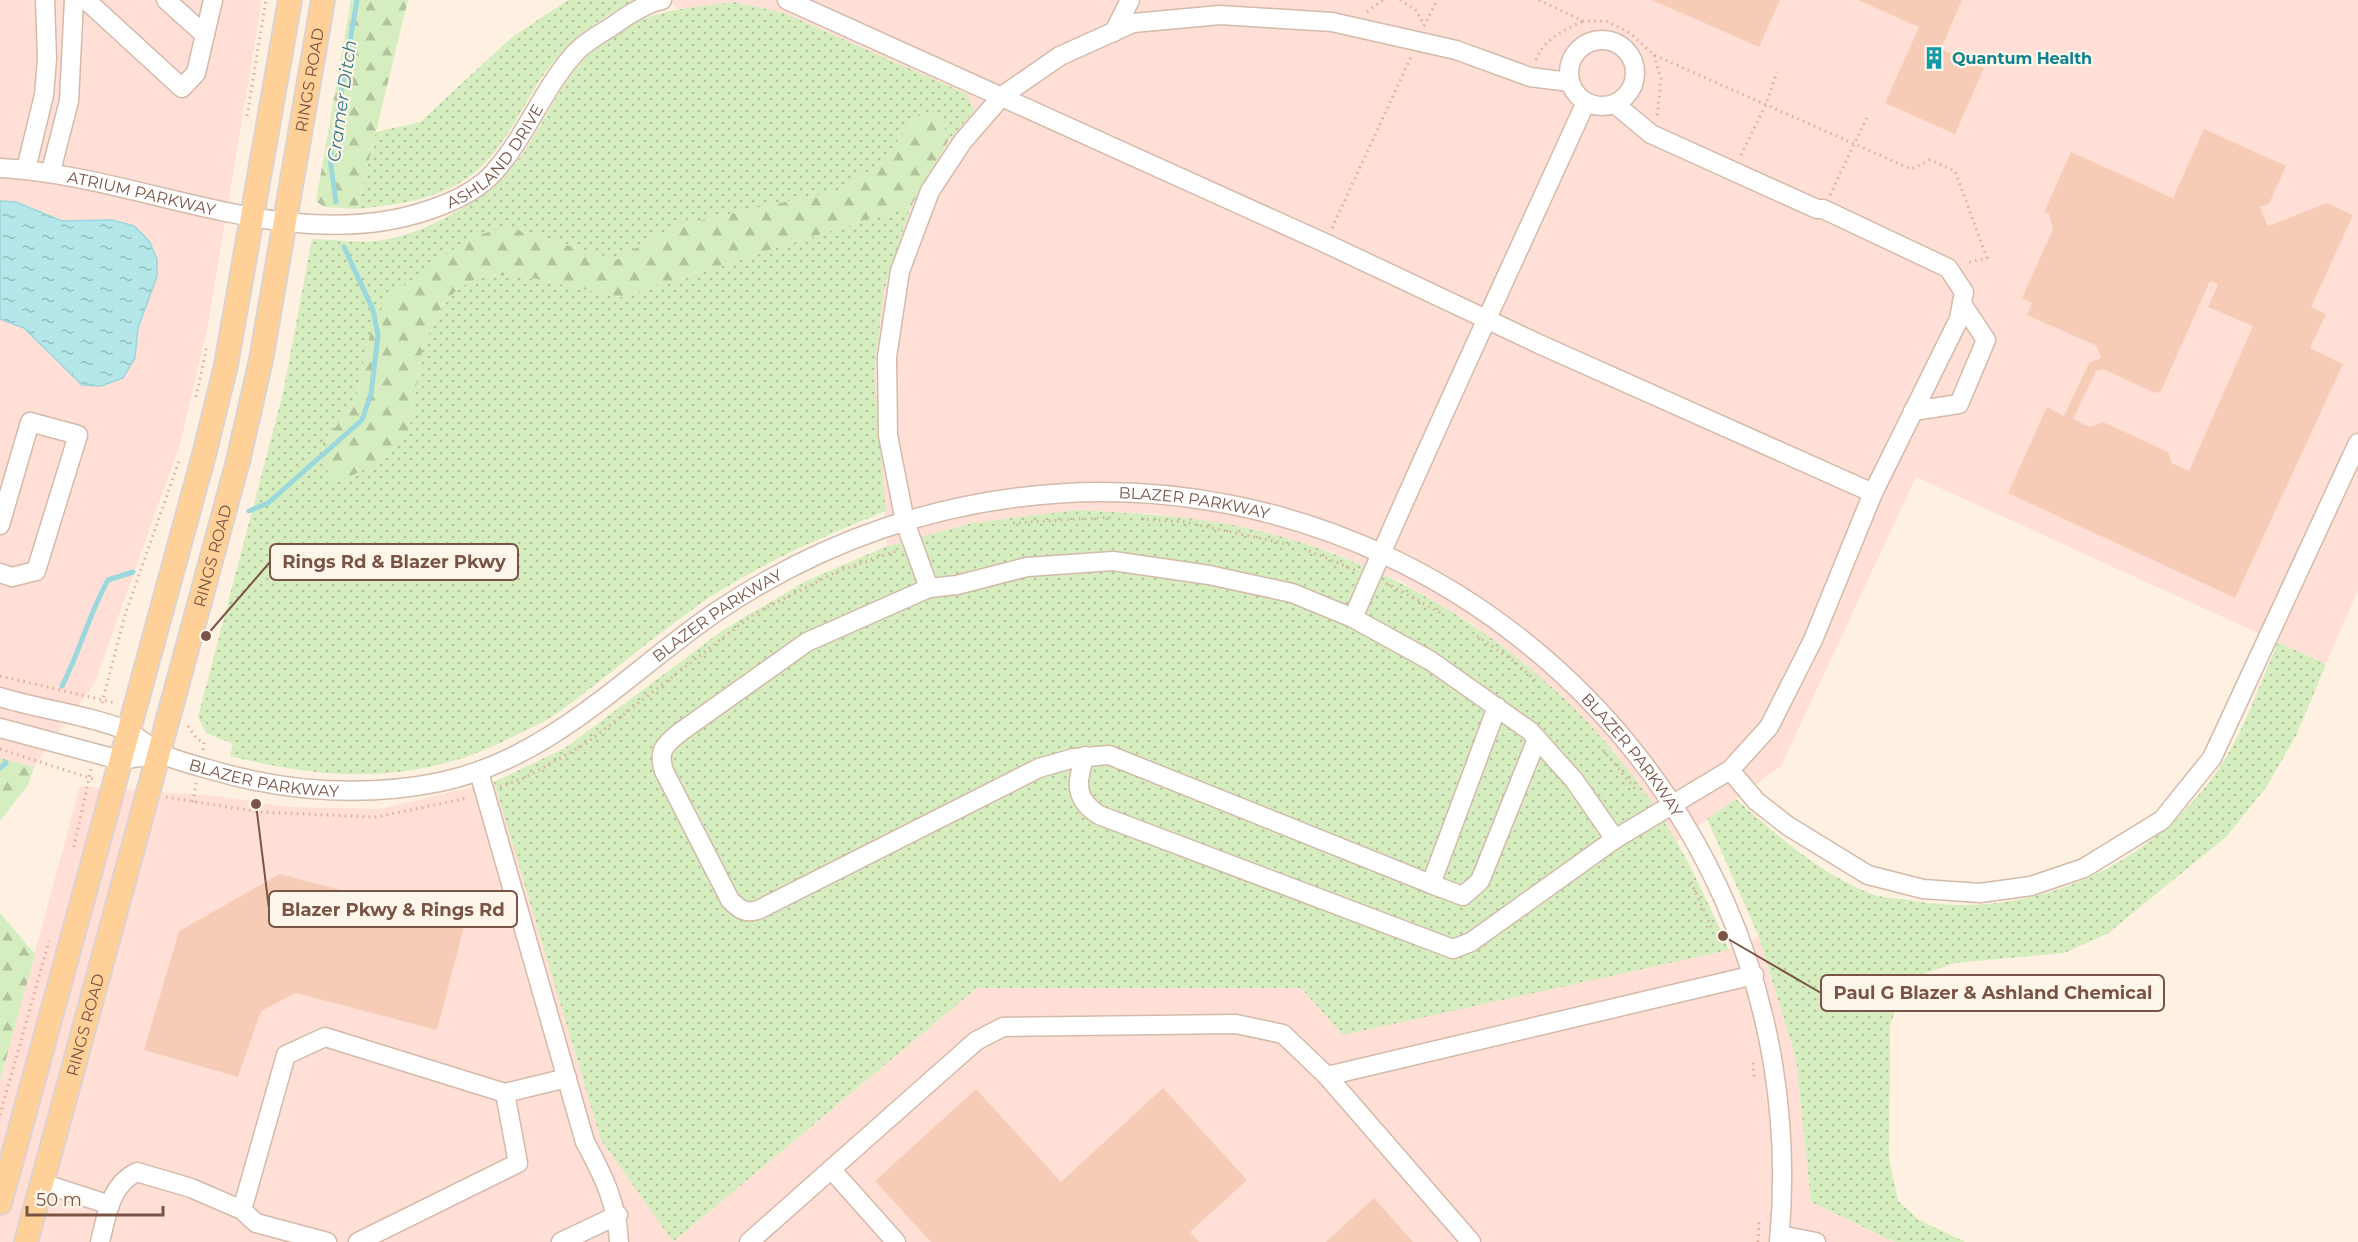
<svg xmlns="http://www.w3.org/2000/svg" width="2358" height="1242" font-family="Montserrat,sans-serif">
  <defs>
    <pattern id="grass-dots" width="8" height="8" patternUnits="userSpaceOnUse" patternTransform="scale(1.5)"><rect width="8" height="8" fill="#d6eebf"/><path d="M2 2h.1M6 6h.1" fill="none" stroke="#b2c39d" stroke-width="1.8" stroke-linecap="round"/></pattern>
    <pattern id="forest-firs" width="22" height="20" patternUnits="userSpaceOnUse" patternTransform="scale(1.5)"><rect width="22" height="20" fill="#d6eebf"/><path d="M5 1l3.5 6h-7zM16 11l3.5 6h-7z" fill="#b2c39d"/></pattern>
    <pattern id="water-ripples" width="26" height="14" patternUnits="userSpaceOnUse" patternTransform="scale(1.5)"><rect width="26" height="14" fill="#b5e6ea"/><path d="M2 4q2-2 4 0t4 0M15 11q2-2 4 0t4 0" fill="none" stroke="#98bdbf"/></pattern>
  </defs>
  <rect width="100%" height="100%" fill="#fef1e2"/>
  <path fill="#ffdfd6" d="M0,0H262L207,330L180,444L95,682L34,767L0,758Z
    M670,0H2358V590L2326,664L1916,477L1781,766L1676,842L1666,823L1613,750L1550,686L1471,623L1400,581L1332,552L1255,530L1156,514L1076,510L972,523L887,546L874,376L884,291L911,206L948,141L974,111L967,94L784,13L735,2L677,9Z
    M494,782L601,1140L673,1242L977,988H1301L1341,1033L1729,950L1759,937L1796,1059L1811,1202L1895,1242H0V1081L80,786L216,796L289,807L380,809Z"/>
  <path fill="url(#grass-dots)" d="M568,0H634C595,21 562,45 538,83C516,118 499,158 463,181C431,201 393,205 357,209L376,132L420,122L511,38Z
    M735,2L784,13L967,94L974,111L948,141L941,116L921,111L879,166L836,191L674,226L616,260L506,227L370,334L355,402L323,443L409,430L423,346L443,304L459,288L482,276L518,275L620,297L911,206L884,291L874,375L886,511C817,539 749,568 689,612C643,645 601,682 556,714C545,722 532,727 520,733C423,785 335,782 230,756L233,744L206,733L198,717L283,393L312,239C333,239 356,243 376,241C428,235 496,195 525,150C556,103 568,62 620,30C656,9 694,7 735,2Z
    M1076,510C1136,513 1197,516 1256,530C1422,569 1576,678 1666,824C1691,864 1710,907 1729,950L1343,1035L1301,988H977L673,1242L601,1140L494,782L565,748L723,630L806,581L887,546L972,523Z
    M2278,642L2326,664L2296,736L2267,786L2226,837L2107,934L2064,953L1955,963L1924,974L1902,994L1890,1025L1889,1159L1898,1201L1919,1220L1965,1242H1895L1811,1202L1796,1059L1759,937L1707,819L1736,799C1776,834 1817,872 1869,893C1881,898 1896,898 1909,900C2025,922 2147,870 2215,774C2243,735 2259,686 2278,642Z"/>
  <path fill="url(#forest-firs)" d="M351,0H408L357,209L324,207L316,201Z
    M921,111L941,116L948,141L911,206L620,297L518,275L482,276L459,288L443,303L423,346L409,430L384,461L330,485L323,443L355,402L370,334L386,299L469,238L506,227L616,260L674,226L836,191L879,166Z
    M0,758L34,767L28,785L0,821Z
    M0,913L35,954L0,1081Z"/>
  <path fill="url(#water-ripples)" stroke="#9ad8dd" stroke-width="1.5" d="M0,201L16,202L62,221L112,220L134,226L149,241L157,259V276L138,328L135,358L123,378L101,386L82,385L24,328L0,319Z"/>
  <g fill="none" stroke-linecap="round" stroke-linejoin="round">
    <path stroke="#9ad8dd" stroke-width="5" d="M336,202L330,159L357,0
      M249,511L268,503L362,420L371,394L378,335L373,310L344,247
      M62,686C80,651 89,614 108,580L133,572
      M0,768L6,763"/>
  </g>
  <path fill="#f7ccb7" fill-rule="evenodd" d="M1652,0H1780L1759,47Z
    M1858,0H1962L1941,49L1984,68L1955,134L1885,103L1919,27Z
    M2204,129L2286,166L2269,204L2260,207L2268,226L2327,203L2353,215L2311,307L2326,314L2310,348L2343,364L2235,598L2008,493L2047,407L2064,416L2089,363L2101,358L2097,346L2027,315L2032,303L2022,298L2053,229L2049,214L2044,212L2071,152L2173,198ZM2210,281L2218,284L2208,307L2253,326L2189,471L2172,463L2168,452L2103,422L2090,427L2073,419L2096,371L2103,369L2155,393L2161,391Z
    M280,874L465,923L437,1030L296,993L261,1011L238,1077L144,1050L179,931Z
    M1163,1088L1247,1180L1190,1232L1199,1242H931L875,1181L976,1089L1061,1182Z
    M1374,1198L1413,1242H1326Z"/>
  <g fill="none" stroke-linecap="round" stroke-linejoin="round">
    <g stroke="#d3baaa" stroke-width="21">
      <g id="minor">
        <path d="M86,0L182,88L196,73L213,0"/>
        <path d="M166,0L205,35"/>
        <path d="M787,0L1325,243L1539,344L1873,493L1813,640L1769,727L1730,770L1615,839L1574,780L1530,731L1431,661L1353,618C1428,444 1508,274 1586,102"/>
        <path d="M1114,32L1130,0"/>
        <circle cx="1602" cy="73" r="33"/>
        <path d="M1615,104L1651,134L1817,209H1823L1948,268L1964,292L1959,319L1873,493"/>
        <path id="s1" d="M0,168C141,175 289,258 429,210C453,202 478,191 495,171C527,135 544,86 577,51C587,41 602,33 614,25C629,14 645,4 662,0"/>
        <path d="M26,169L44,95L47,59L45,0"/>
        <path d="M51,171L69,101L74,0"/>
        <path d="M1913,411L1959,404L1986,340L1962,304"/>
        <path d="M0,525L30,422L78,435L36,571L12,577L0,573"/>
        <path d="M929,588L807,642L679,733C663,746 658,752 664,771L730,900C739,909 745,914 758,910L1039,768L1074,758L1109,755L1431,884L1497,707"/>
        <path d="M1353,618L1292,593L1209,575L1113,561L1027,567L957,585L929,588L905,522L888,435L887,357L900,271L930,191L963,141L1002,96L1060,56L1133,23L1220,15L1332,22L1456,50L1530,77L1570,82"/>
        <path id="s2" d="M0,697C38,709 89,715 125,730C139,736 149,749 164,755C178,761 194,765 208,769C285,792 361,798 440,782C551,759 627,673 716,612C768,577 825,548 884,528C1354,371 1825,751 1779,1242"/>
        <path d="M0,728L120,760L159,754"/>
        <path d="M1085,756C1076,782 1074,799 1099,815L1453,949L1471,942L1615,839"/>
        <path d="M1730,770L1756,801L1788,826L1868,875L1923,889L1980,893L2031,886L2084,868L2162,820L2212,758L2358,443"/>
        <path d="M479,772L585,1142C603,1175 617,1203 619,1242"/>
        <path d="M1431,884L1463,896L1480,881L1537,739"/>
        <path d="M1327,1076L1471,1242"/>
        <path d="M831,1169L896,1242"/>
        <path d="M42,1183L110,1205"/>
        <path d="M242,1210L286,1055L325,1037L505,1093"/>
        <path d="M1780,1235L1816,1242"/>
        <path d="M100,1242C107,1214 110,1185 137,1172L191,1188L242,1210L256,1223L327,1242"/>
        <path d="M358,1242L518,1163L505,1093L567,1078"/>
        <path d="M561,1242L618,1215"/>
        <path d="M749,1242L976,1041L1003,1027L1236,1024L1283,1034L1327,1076L1754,975"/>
      </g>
    </g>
    <g stroke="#dcd3cf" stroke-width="26">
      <g id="major">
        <path d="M0,1203L205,451L226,365L290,0"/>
        <path id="s3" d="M26,1242L238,461L261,360L323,0"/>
      </g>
    </g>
    <path stroke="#dcaf9a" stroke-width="3" stroke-dasharray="1.5 4.5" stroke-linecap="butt" d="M1400,0L1415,9L1423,23
      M1539,0L1583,21H1606L1630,33L1654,55L1911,169L1930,160L1955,171L1987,258L1966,263
      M1367,12L1383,0
      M1424,26L1437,0
      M1654,55L1661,79L1657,118
      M1536,60C1543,39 1565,30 1583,21
      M247,116L266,0
      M1741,155L1766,104L1777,72
      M1830,195L1868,115
      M1332,228L1411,57
      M196,397L207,345
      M1141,519L1185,522L1291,545
      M1013,523L1114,517
      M1309,551L1355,570
      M1386,583L1441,613
      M1477,636L1514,661L1538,683
      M0,676L116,703
      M102,703L125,615L180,458
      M188,726L197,739L204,742L203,750
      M0,749L96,780
      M1603,750L1637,791
      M500,787L526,777L584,745L754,614L836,572L896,551
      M166,797L259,812L376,817L468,798
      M193,802L196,783
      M74,847L91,769
      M1691,882L1713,931
      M1753,1063L1754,1077
      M0,1115L49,941
      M1758,1242L1759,1222"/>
    <use href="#minor" stroke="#fff" stroke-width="18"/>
    <use href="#major" stroke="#ffd199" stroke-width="22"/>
  </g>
  <defs>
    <g id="building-bare" transform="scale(1.8)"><path d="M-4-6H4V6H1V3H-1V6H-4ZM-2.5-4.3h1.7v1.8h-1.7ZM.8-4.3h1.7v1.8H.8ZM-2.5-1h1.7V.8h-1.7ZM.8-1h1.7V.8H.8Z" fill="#0f9aa8" stroke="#fff6eb" stroke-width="2.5" paint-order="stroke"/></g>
  </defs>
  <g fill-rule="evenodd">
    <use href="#building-bare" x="1934" y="58"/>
  </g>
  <g text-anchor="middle" stroke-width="4.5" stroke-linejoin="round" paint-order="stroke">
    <g font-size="16" font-weight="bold" fill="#0d838f" stroke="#fff6eb" text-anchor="start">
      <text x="1952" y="64">Quantum Health</text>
    </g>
    <g font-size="16" fill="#795446" stroke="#fff6eb">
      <text dy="6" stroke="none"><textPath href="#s3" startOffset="1197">RINGS ROAD</textPath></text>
      <text dy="6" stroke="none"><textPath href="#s1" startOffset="524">ASHLAND DRIVE</textPath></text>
      <text dy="6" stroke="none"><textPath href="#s1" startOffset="144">ATRIUM PARKWAY</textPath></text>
      <text dy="6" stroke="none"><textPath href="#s2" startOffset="1287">BLAZER PARKWAY</textPath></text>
      <text dy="6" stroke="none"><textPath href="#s3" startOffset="711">RINGS ROAD</textPath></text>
      <text dy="6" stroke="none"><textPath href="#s2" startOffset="783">BLAZER PARKWAY</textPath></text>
      <text dy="6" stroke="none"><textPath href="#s2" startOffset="1808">BLAZER PARKWAY</textPath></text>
      <text dy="6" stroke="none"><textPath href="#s2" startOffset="279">BLAZER PARKWAY</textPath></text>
      <text dy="6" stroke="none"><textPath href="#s3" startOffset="225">RINGS ROAD</textPath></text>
    </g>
    <g font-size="18" font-style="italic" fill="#387980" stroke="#fff6eb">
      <text transform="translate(342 101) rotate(-82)" y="6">Cramer Ditch</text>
    </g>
  </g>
  <path fill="none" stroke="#795446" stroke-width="2" d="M206 636L270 562M256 804L269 909M1723 936L1821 993"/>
  <g fill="#795446" stroke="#fff6eb" stroke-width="2">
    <circle cx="206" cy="636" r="6"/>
    <circle cx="256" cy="804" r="6"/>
    <circle cx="1723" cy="936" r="6"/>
  </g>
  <g fill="#fff6eb" stroke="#795446" stroke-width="2">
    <rect x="270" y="544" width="248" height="36" rx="6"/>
    <rect x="269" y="891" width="248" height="36" rx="6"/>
    <rect x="1821" y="975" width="343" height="36" rx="6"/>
  </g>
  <g font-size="18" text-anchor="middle" font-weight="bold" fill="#795446">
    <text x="394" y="568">Rings Rd &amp; Blazer Pkwy</text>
    <text x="393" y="916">Blazer Pkwy &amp; Rings Rd</text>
    <text x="1993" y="999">Paul G Blazer &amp; Ashland Chemical</text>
  </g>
  <path d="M27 1206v9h136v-9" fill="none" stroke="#795446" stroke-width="3"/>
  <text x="36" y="1206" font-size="18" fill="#795446" stroke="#fff6eb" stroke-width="4.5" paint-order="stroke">50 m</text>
</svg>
